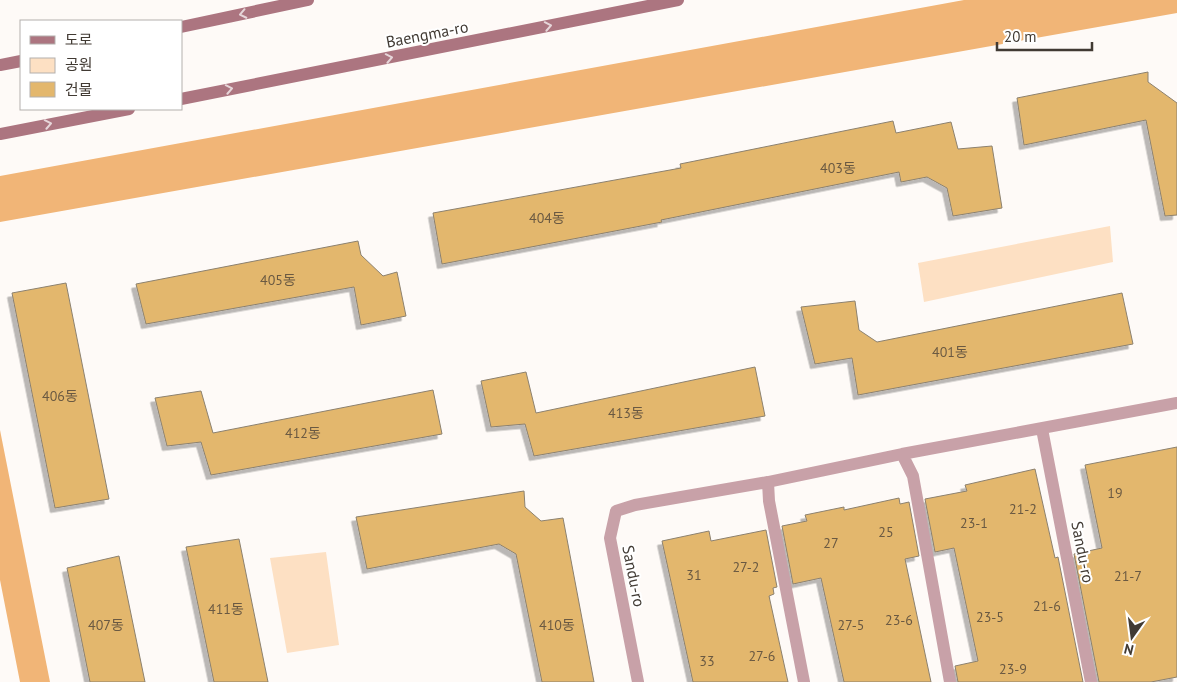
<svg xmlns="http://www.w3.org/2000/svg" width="1177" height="682" font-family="'PT Sans','Noto Sans KR',sans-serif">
  <defs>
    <filter id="shadow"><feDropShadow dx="-4.5" dy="4.5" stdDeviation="0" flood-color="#0004"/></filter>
  </defs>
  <rect width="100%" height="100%" fill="#fefaf7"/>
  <path fill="#fde0c3" d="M1110,226L1113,262L924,302L918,263Z
    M326,552L339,645L287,653L270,558Z"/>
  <path fill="#f1b577" d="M964,0H1177V13L0,222V176Z
    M0,430L50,682H20L0,580Z"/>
  <path fill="#e3b76d" stroke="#8c816f" filter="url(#shadow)" d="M1148,72V82L1177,103V215L1165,216L1146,120L1024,145L1017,98Z
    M893,121L896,133L951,122L958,149L992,146L1002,208L953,216L947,188L927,177L901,182L899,172L661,220L662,222L442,264L433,213L681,168L680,164Z
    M358,241L361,255L383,276L397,272L406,316L361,325L354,287L146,324L136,284Z
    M66,283L109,499L55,508L12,293Z
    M1122,293L1133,344L858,395L852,358L815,364L801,307L855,301L859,330L877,342Z
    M755,367L765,416L534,456L525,424L491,427L481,381L526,372L536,413Z
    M433,390L442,434L211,475L201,442L167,446L155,398L201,391L213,433Z
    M1177,447V677L1151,682H1099L1074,554L1102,548L1085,465Z
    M1035,469L1055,558L1058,557L1083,682H958L955,666L978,661L954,548L935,552L925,499L967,491L965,485Z
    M524,491L525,507L541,521L563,518L594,682H542L516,554L499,544L367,569L356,517Z
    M899,498L900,504L909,502L919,556L905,559L931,682H844L821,578L793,584L782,526L807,521L805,515L844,507V510Z
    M766,530L777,587L773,588L774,594L769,596L788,682H693L662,541L709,531L711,541Z
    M239,539L268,682H214L186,547Z
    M119,556L145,682H90L67,568Z"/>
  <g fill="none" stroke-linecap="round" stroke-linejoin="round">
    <path stroke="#c8a1a8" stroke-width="12" d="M1042,429L1091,682
      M902,454L913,476L950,682
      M768,482L769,501L804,682
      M638,682L610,538L616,511L635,505L768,482L902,454L1177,403"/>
    <path stroke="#ac7580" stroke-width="12" d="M181,27L308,0
      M0,65L21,61
      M181,99L678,0
      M0,134L129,109"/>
  </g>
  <defs><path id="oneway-chevron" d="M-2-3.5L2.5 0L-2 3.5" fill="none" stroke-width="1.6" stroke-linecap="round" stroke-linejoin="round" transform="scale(1.25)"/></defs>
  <g stroke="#e6d6d9">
    <use href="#oneway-chevron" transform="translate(243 14) rotate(168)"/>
    <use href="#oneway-chevron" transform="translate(548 26) rotate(-11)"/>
    <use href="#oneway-chevron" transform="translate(389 58) rotate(-11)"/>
    <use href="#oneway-chevron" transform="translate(229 89) rotate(-11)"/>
    <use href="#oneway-chevron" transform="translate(48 124) rotate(-11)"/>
  </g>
  <g text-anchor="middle" stroke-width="4" stroke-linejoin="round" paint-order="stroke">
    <g font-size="14" fill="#6a5942">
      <text x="838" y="173">403동</text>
      <text x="547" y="223">404동</text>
      <text x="278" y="285">405동</text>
      <text x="950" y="357">401동</text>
      <text x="60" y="401">406동</text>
      <text x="626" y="418">413동</text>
      <text x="303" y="438">412동</text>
      <text x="1115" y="498">19</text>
      <text x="1023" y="514">21-2</text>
      <text x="974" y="528">23-1</text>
      <text x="886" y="537">25</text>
      <text x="831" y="548">27</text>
      <text x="746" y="572">27-2</text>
      <text x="694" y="580">31</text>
      <text x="1128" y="581">21-7</text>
      <text x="1047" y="611">21-6</text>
      <text x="226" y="614">411동</text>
      <text x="990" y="622">23-5</text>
      <text x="899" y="625">23-6</text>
      <text x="106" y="630">407동</text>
      <text x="557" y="630">410동</text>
      <text x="851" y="630">27-5</text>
      <text x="762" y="661">27-6</text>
      <text x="707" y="666">33</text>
      <text x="1013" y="674">23-9</text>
    </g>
    <g font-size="16" fill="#413a33" stroke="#fff">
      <text transform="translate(427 34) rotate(-11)" y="6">Baengma-ro</text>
      <text transform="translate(1083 552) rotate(79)" y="6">Sandu-ro</text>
      <text transform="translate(634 576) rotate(79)" y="6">Sandu-ro</text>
    </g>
  </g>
  <rect x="20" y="20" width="162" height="90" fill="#ffffff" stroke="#b3b0ad"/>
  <rect x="30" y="36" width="25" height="8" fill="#ac7580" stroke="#b3b0ad"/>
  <text x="65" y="45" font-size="15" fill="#413a33">도로</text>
  <rect x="30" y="58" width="25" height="15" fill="#fde0c3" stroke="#b3b0ad"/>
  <text x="65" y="70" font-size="15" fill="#413a33">공원</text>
  <rect x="30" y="82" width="25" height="15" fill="#e3b76d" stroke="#b3b0ad"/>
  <text x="65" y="95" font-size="15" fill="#413a33">건물</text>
  <g transform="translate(1132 637) rotate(194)" stroke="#ffffff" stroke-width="4" paint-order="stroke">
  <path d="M0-4L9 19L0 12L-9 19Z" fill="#413a33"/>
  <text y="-8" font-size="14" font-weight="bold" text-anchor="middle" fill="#413a33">N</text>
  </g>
  <path d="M997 42v8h95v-8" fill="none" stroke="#413a33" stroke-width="2.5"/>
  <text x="1004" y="42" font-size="15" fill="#413a33" stroke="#ffffff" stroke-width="4" paint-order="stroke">20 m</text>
</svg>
